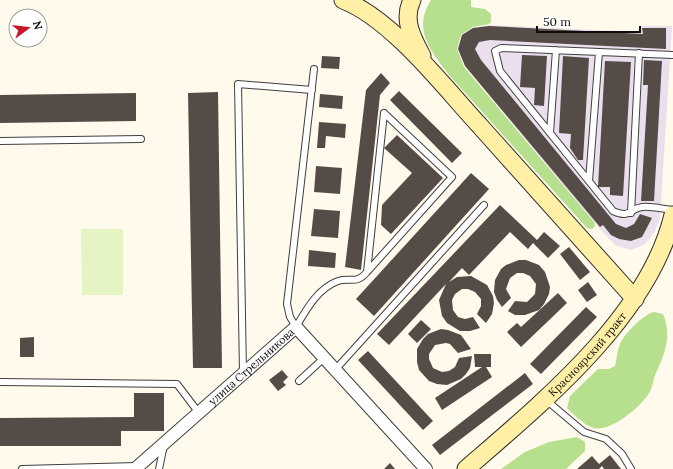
<svg xmlns="http://www.w3.org/2000/svg" width="673" height="469" font-family="Lora,serif">
  <rect width="100%" height="100%" fill="#fffaeb"/>
  <path fill="#eadfec" d="M489,25L641,32V26H672L660,219L654,233L645,244L631,250L615,245L599,228L465,66L458,49L462,35L473,28Z"/>
  <path fill="#b7e08e" d="M431,0H471V7L485,9L491,14V22L489,24L473,27L461,35L457,49L464,67L594,222L595,226L592,229L587,228L449,75C431,51 412,30 431,0Z
    M654,312L663,314C672,335 665,354 656,373C653,379 653,387 649,393C641,407 608,435 591,427C582,423 573,414 567,408L570,396L598,369H609L615,366C617,359 617,351 620,344C624,334 644,314 654,312Z
    M577,437L585,442V451L566,469H501L525,452L549,442Z"/>
  <path fill="#e5f4c3" d="M81,229H123V295H82Z"/>
  <path fill="#554c47" d="M489,26L643,34L642,28H666V49L490,40L479,42L475,49L481,60L616,224L626,228L634,224L640,214L652,218L642,237L631,241L619,239L611,235L603,225L600,227L465,66L458,49L462,35L473,28Z
    M522,55L547,56L544,106L534,105L535,88L520,87Z
    M322,56L340,57L339,69L321,68Z
    M563,56L589,58L583,160H578L570,148L571,134L559,133Z
    M644,60L662,61L654,201H641L648,85H643Z
    M605,61L631,62L623,196L610,195V187H598Z
    M381,73L390,83L380,95L361,270L345,267L366,90Z
    M399,91L462,153L452,163L390,100Z
    M218,92L222,368H193L188,93Z
    M136,93V121L0,123V95Z
    M320,94L343,96L342,109L319,107Z
    M319,122L346,124L345,138L326,136L325,148H317Z
    M397,135L443,178L391,234L381,225L382,205L412,173L384,148Z
    M316,166L342,168L340,194L314,192Z
    M471,173L489,189L374,316L356,299Z
    M500,205L537,240L544,232L560,246L548,258L533,243L528,249L510,232L469,275L462,268L449,282L457,277L471,276L487,285L493,296L494,303L492,314L486,323L477,314L481,306V299L475,292L468,289H462L455,294L452,300L453,310L458,317L465,319L473,317L480,328L470,331H460L447,323L442,316L439,300L446,284L389,345L377,334Z
    M314,209L340,211L338,238L311,236Z
    M569,247L590,272L580,280L560,254Z
    M309,250L336,253L335,268L308,266Z
    M519,260H526L539,265L545,272L550,287L549,294L544,304L539,310L525,315H515L508,311L515,301L527,302L535,294L536,284L530,276L523,273H517L510,278L506,289L511,298L502,307L497,300L494,292L495,280L501,269L506,265Z
    M588,282L597,295L587,302L578,290Z
    M558,293L567,303L521,347L507,332L517,323L521,327Z
    M586,307L597,317L541,374L530,364Z
    M421,320L431,329L417,343L408,334Z
    M441,329L448,330L461,335L471,349L458,353L450,344L446,343L435,345L429,354V359L433,368L442,372L449,371L455,367L459,358L472,356L470,368L466,374L461,379L447,385L437,384L429,381L419,370L417,362V349L423,339L428,334Z
    M34,337V357H20V338Z
    M368,351L433,421L423,430L358,360Z
    M474,354H491V367H486L492,377L442,410L435,398L482,367H475Z
    M282,370L288,377L283,382L286,385L278,391L269,380Z
    M525,373L533,384L440,455L432,445Z
    M134,393H164V431H121V446H0V418L134,417Z
    M610,455L621,469H604L602,466L599,469H577L592,456L599,464Z
    M390,463L395,469H384Z"/>
  <g fill="none" stroke-linecap="round" stroke-linejoin="round">
    <g stroke="#3f3f3f" stroke-width="8">
      <path id="lane" d="M673,55L501,48L495,51L500,71L613,211C631,219 628,209 642,207C651,206 663,209 673,210
        M550,133L556,50
        M0,141L141,139
        M589,181L599,52
        M631,213L639,53
        M367,272L452,177L384,113
        M296,327L290,317L287,304L314,69
        M296,327C306,310 318,288 338,281C351,277 356,285 367,272L384,113
        M335,370L484,205
        M243,373L238,84L312,90
        M299,381L324,358
        M0,382L177,384L199,413
        M546,400L584,432L606,439L622,454L631,469
        M22,469L137,466
        M159,469L164,445"/>
    </g>
    <g stroke="#3f3f3f" stroke-width="14">
      <g id="street">
        <path id="s1" d="M135,469L296,327L426,469"/>
      </g>
    </g>
    <g stroke="#2e2e2e" stroke-width="19">
      <g id="secondary">
        <path d="M343,0C392,19 444,87 480,126C532,184 584,242 635,299"/>
        <path d="M412,0C402,20 413,39 422,56"/>
        <path id="s2" d="M466,469C542,403 649,316 673,215"/>
      </g>
    </g>
    <use href="#lane" stroke="#fff" stroke-width="6"/>
    <use href="#street" stroke="#fff" stroke-width="12"/>
    <use href="#secondary" stroke="#fff0a6" stroke-width="17"/>
  </g>
  <g text-anchor="middle" stroke-width="4" stroke-linejoin="round" paint-order="stroke">
    <g font-size="11" fill="#0c0c0c" stroke="#fff">
      <text dy="4" stroke="none"><textPath href="#s2" startOffset="167">Красноярский тракт</textPath></text>
      <text dy="4" stroke="none"><textPath href="#s1" startOffset="155">улица Стрельникова</textPath></text>
    </g>
  </g>
  <g transform="translate(28 28) rotate(75)"><circle r="19" fill="#ffffff" stroke="#9e9e9e"/>
  <path d="M0-3L7 15L0 10L-7 15Z" fill="#c91628"/>
  <text y="-6" font-size="11" font-weight="bold" text-anchor="middle" fill="#0c0c0c">N</text>
  </g>
  <path d="M537 26v6h103v-6" fill="none" stroke="#0c0c0c" stroke-width="2"/>
  <text x="543" y="26" font-size="12" fill="#0c0c0c" stroke="#ffffff" stroke-width="3" paint-order="stroke">50 m</text>
</svg>
